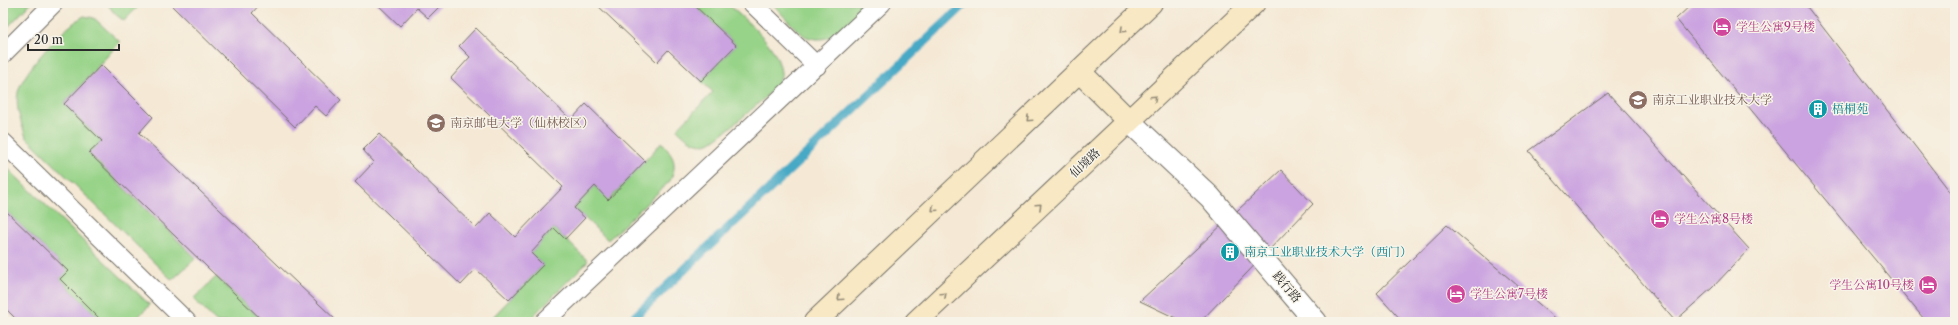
<svg xmlns="http://www.w3.org/2000/svg" width="1958" height="325" font-family="'Libre Caslon Text','Noto Serif SC',serif">
  <rect width="100%" height="100%" fill="#f7f3e8"/>
  <filter id="ink" filterUnits="userSpaceOnUse"><feTurbulence type="fractalNoise" baseFrequency=".025" numOctaves="2"/><feDisplacementMap in="SourceGraphic" scale="8" xChannelSelector="R" yChannelSelector="G"/><feConvolveMatrix kernelMatrix="1 2 1 2 8 2 1 2 1" color-interpolation-filters="sRGB"/></filter>
  <filter id="wash" filterUnits="userSpaceOnUse"><feTurbulence type="fractalNoise" baseFrequency=".012" numOctaves="4" result="noise"/><feDisplacementMap in="SourceGraphic" scale="16" xChannelSelector="R" yChannelSelector="G"/><feGaussianBlur stdDeviation="0.9" result="paint"/><feColorMatrix in="noise" values="0 0 0 0 0 0 0 0 0 0 0 0 0 0 0 0 0 1.4 0 .05"/><feComposite in="paint" operator="in"/></filter>
  <g filter="url(#wash)">
    <rect width="100%" height="100%" fill="#f5e9d5"/>
    <path fill="#97d388" stroke="#617f5a" d="M3,3H31L3,32Z
      M107,3H142L124,21L114,13Z
      M692,3H727C747,23 777,43 781,72C782,76 779,82 776,86C772,93 716,141 709,143C696,147 685,137 677,129L713,92L701,81L736,45Z
      M772,3H871C855,19 834,47 807,37C800,35 778,10 772,3Z
      M84,16L94,18L120,42L64,104L102,141L89,154L196,258L172,280L26,137C21,122 15,108 18,92C23,71 65,26 84,16Z
      M662,142C674,158 678,163 670,181L608,240L574,208L595,186L609,200Z
      M3,164L150,305L133,322H103L60,279L67,270L7,212L3,215Z
      M554,228L588,261L527,322H488L543,265L531,253Z
      M216,277L264,322H217L193,299Z"/>
    <g fill="none" stroke-linecap="round" stroke-linejoin="round">
      <path stroke="#46a9c5" stroke-width="9" d="M629,322L966,3"/>
    </g>
    <g id="blocks">
      <path fill="#caa3e0" d="M169,3H261L252,13L341,100L326,116L315,106L295,127Z
        M376,3H443L428,18L417,8L400,26Z
        M595,3H692L736,45L701,81L668,50L657,62Z
        M1693,3H1804L1955,198V322H1919L1924,319L1676,19Z
        M476,28L571,120L586,104L645,161L608,200L595,186L574,208L585,218L565,239L554,228L531,253L543,265L509,300L476,269L461,285L355,182L374,162L363,150L379,134L476,228L490,213L515,237L563,187L451,78L470,57L459,46Z
        M101,65L153,117L139,133L338,322H264L89,153L102,141L64,104Z
        M1608,93L1749,249L1712,288L1675,321L1529,151Z
        M1281,170L1313,204L1200,322H1184L1140,301Z
        M7,212L68,271L60,279L103,322H19L3,306V282L5,280L3,279V215Z
        M1447,225L1560,322H1403L1377,293Z"/>
    </g>
  </g>
  <g filter="url(#ink)">
    <use href="#blocks" fill-opacity="0" stroke="#726e66" stroke-width="1"/>
    <g fill="none" stroke-linecap="round" stroke-linejoin="round">
      <g stroke="#726e66" stroke-width="20">
        <path id="lane" d="M752,3L817,66
          M3,54L54,3
          M3,142L187,322
          M544,322L882,3"/>
      </g>
      <g stroke="#726e66" stroke-width="24">
        <path id="street" d="M1129,121L1210,197L1316,322"/>
      </g>
      <g stroke="#726e66" stroke-width="24">
        <path id="secondary" d="M1079,71L1129,121
          M815,322L1151,3
          M916,322L1254,3"/>
      </g>
      <use href="#lane" stroke="#fff" stroke-width="18"/>
      <use href="#street" stroke="#fff" stroke-width="22"/>
      <use href="#secondary" stroke="#f8e8c3" stroke-width="22"/>
    </g>
    <defs><path id="oneway-chevron" d="M-2-3.5L2.5 0L-2 3.5" fill="none" stroke-width="1.6" stroke-linecap="round" stroke-linejoin="round"/></defs>
    <g stroke="#928a77">
      <use href="#oneway-chevron" transform="translate(1123 30) rotate(136)"/>
      <use href="#oneway-chevron" transform="translate(1154 98) rotate(-43)"/>
      <use href="#oneway-chevron" transform="translate(1029 119) rotate(137)"/>
      <use href="#oneway-chevron" transform="translate(1039 206) rotate(-43)"/>
      <use href="#oneway-chevron" transform="translate(934 209) rotate(137)"/>
      <use href="#oneway-chevron" transform="translate(944 295) rotate(-43)"/>
      <use href="#oneway-chevron" transform="translate(840 298) rotate(137)"/>
    </g>
  </g>
  <defs>
    <g id="hotel-disc" transform="scale(1)"><circle r="9.5" fill="#d1479c" stroke="#f7f3e8"/><path d="M-6-4.5h1.5V1H6V5H4.5V3h-9V5H-6ZM-4 0a1.8 1.8 0 1 1 3.6 0ZM.5 0V-2.5h3Q6-2.5 6 0Z" fill="#fff"/></g>
    <g id="university-disc" transform="scale(1)"><circle r="9.5" fill="#8d6e63" stroke="#f7f3e8"/><path d="M0-5L7-2L0 1L-7-2ZM-4 1L0 2.5L4 1V4Q0 6-4 4Z" fill="#fff"/></g>
    <g id="building-disc" transform="scale(1)"><circle r="9.5" fill="#0f9aa8" stroke="#f7f3e8"/><path d="M-4-6H4V6H1V3H-1V6H-4ZM-2.5-4.3h1.7v1.8h-1.7ZM.8-4.3h1.7v1.8H.8ZM-2.5-1h1.7V.8h-1.7ZM.8-1h1.7V.8H.8Z" fill="#fff"/></g>
  </defs>
  <g fill-rule="evenodd">
    <use href="#hotel-disc" x="1722" y="27"/>
    <use href="#university-disc" x="1638" y="100"/>
    <use href="#building-disc" x="1818" y="109"/>
    <use href="#university-disc" x="436" y="123"/>
    <use href="#hotel-disc" x="1660" y="219"/>
    <use href="#building-disc" x="1230" y="252"/>
    <use href="#hotel-disc" x="1928" y="285"/>
    <use href="#hotel-disc" x="1456" y="294"/>
  </g>
  <g text-anchor="middle" stroke-width="3" stroke-linejoin="round" paint-order="stroke">
    <g font-size="12" fill="#b23c85" stroke="#f7f3e8" text-anchor="start">
      <text x="1736" y="31">学生公寓9号楼</text>
      <text x="1674" y="223">学生公寓8号楼</text>
      <text x="1914" y="289" text-anchor="end">学生公寓10号楼</text>
      <text x="1470" y="298">学生公寓7号楼</text>
    </g>
    <g font-size="12" fill="#785e54" stroke="#f7f3e8" text-anchor="start">
      <text x="1652" y="104">南京工业职业技术大学</text>
      <text x="450" y="127">南京邮电大学（仙林校区）</text>
    </g>
    <g font-size="12" fill="#0d838f" stroke="#f7f3e8" text-anchor="start">
      <text x="1832" y="113">梧桐苑</text>
      <text x="1244" y="256">南京工业职业技术大学（西门）</text>
    </g>
    <g font-size="12" fill="#2b2b2b" stroke="#f7f3e8">
      <text transform="translate(1085 163) rotate(-43)" y="4">仙境路</text>
      <text transform="translate(1287 287) rotate(50)" y="4">践行路</text>
    </g>
  </g>
  <rect width="1958" height="325" fill="none" stroke="#f7f3e8" stroke-width="16"/>
  <path d="M28 44v6h91v-6" fill="none" stroke="#2b2b2b" stroke-width="2"/>
  <text x="34" y="44" font-size="12" fill="#2b2b2b" stroke="#f7f3e8" stroke-width="3" paint-order="stroke">20 m</text>
</svg>
